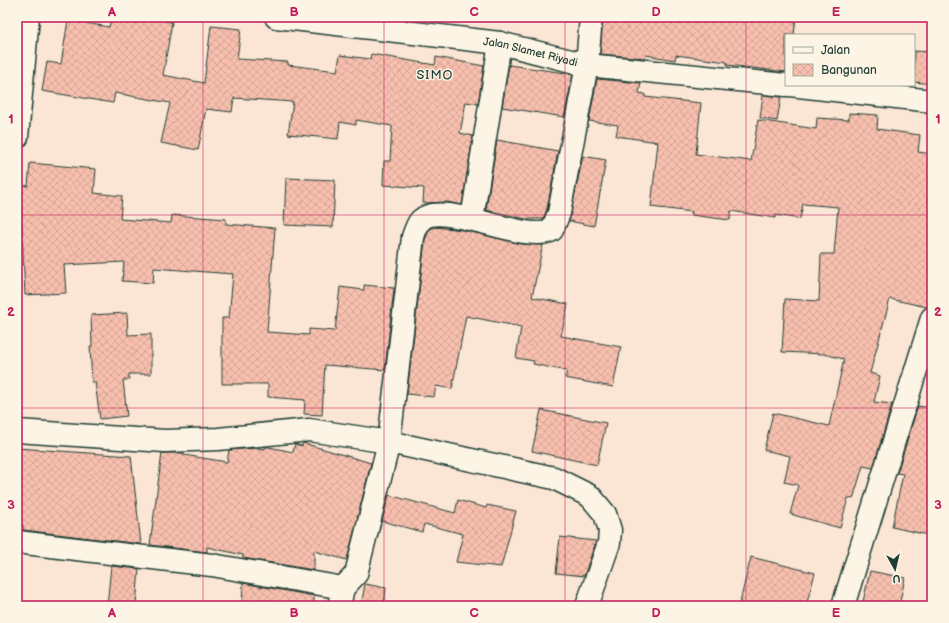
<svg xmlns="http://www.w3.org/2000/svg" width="949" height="623" font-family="'Balsamiq Sans',sans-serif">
  <defs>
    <pattern id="building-cross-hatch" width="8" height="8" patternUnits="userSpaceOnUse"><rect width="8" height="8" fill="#f8bfae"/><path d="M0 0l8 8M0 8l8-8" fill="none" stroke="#d4a596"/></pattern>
  </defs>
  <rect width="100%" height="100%" fill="#fbe5d4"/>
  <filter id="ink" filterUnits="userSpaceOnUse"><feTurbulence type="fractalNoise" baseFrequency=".025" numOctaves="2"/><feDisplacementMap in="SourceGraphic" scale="8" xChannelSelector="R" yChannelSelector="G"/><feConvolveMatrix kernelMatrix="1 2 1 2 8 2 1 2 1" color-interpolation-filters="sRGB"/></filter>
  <g filter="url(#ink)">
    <path fill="url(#building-cross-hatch)" stroke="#1f3d34" d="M111,17H141L172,22L163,75L204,83L211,26L241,29L237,59L288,62V65L337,71L340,55L370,59L371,54L435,65L436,57L484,66L478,104L466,102L460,133L473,136L462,205L447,202L423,203L424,188L383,185L384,161H390L392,126L356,120V125L340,122L338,139L288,134L293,102L234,98L232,112L206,109L198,150L161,143L170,103L115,93L113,103L42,91L47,62L61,64L68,20L109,27Z
      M603,17H796L794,35H786V72L727,65V62L676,55L675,60L646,55L645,58L600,54Z
      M914,51L932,52V84L914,82Z
      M509,65L573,74L564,117L502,107Z
      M597,79L641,83L639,93L645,94V97L701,103L696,154L751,161L758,120L816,129L817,118L849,120V113L878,115L877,129L920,135L918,152L932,154V306L927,307L890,299L870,373L880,376L874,402L892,404L873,468L863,466L853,499L848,498L840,528L790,514L798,485L784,482L790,456L764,450L773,413L829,426L844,359L824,354L782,352L785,299L819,301L821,254H834L838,207L803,204L800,219L776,215L775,218L731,211L730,220L691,215L692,212L651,207L658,142L616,136L618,125L589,121Z
      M763,95L781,97L777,121L760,118Z
      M497,140L558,151L547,209L543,219H526L486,210Z
      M583,156L606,160L594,226L569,221Z
      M30,163L96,169L94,193L122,196L120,219L171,223L172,215L226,219V224L275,228L267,332L309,335V329L335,331L340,287L364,290V285L394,288L385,370L325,365L322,415L304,414L305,400L268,397V384H222V318H229L233,274L154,268L153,283L122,281L124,262L64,265L66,293L25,295L21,208L18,207L20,185L28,186Z
      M286,178L335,180L333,227L284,225Z
      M434,227L463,230L521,244L543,245L532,297L568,304L561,336L621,347L613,387L565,378L567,371L533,364L534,361L516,358L521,327L466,316L452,389L436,386L434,397L407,394L425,240L429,230Z
      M127,313L128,335L151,334V374H129V380H123L127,416L100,419L95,382H92L90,346H92L91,315Z
      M918,406L932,408V536L892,527L903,474L897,473Z
      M541,410L606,423L597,465L532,451Z
      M303,443L371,463L347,560L314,551V570L243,558V555L207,547V552L150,545L162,453H184V455L227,462L229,450L258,448L265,449V447H269L293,452L295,444L302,446Z
      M17,448L131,456L141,544L23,530V525L17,524Z
      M389,495L455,513L458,500L486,508L487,505L516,511L501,567L456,562L463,534L424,524L422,532L382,521Z
      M560,537L596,541L584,576L556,573Z
      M751,557L815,573L806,606H739Z
      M111,566L139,569L136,606H107Z
      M870,571L905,578L899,606H862Z
      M243,583L314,596V606H242Z
      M365,584L386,588L384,606H361Z"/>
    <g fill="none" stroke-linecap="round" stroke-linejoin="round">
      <g stroke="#1f3d34" stroke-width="25">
        <path id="street" d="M17,137L28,17
          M472,219L500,43
          M17,431L165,441L218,439L309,430L389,442L554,478L590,496L605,514L610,530L609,543L587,606
          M17,542L212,565L343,588
          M339,606L343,588L356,574L389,442L413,237C415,231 417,224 421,220C442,199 527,245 552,230L559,213L587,65L591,17
          M843,606L932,318"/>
      </g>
      <g stroke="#1f3d34" stroke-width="25">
        <g id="secondary">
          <path id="s1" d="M276,17L500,43L587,65L786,85"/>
          <path d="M790,85L932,101"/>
        </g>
      </g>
      <use href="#street" stroke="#fcf5e5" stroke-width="22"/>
      <use href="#secondary" stroke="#fcf5e5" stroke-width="22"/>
    </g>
  </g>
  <path fill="none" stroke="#c2185b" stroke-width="1" stroke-opacity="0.55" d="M203,17V606M384,17V606M565,17V606M746,17V606M17,215H932M17,408H932"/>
  <g text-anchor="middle" stroke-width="3" stroke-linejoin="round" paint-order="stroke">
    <g font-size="11" fill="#1f3d34" stroke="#fcf5e5">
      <text dy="4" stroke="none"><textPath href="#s1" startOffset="257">Jalan Slamet Riyadi</textPath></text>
    </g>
    <g font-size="13" letter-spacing="1" fill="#1f3d34" stroke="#fcf5e5">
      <text x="435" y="79">SIMO</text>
    </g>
  </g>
  <rect width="949" height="623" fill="none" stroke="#fcf5e5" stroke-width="44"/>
  <rect x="785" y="34" width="130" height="52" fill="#fcf5e5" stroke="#a4ab9e"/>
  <rect x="793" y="47" width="20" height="6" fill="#fcf5e5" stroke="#a4ab9e"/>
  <text x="821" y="54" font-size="12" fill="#1f3d34">Jalan</text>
  <rect x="793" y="64" width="20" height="12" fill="url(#building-cross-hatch)" stroke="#a4ab9e"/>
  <text x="821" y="74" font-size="12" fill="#1f3d34">Bangunan</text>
  <g transform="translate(895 569) rotate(172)" stroke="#fcf5e5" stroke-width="3" paint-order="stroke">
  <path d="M0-3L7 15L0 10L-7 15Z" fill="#1f3d34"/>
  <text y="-6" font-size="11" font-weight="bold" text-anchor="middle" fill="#1f3d34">U</text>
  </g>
  <rect x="22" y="22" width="905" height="579" fill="none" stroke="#c2185b" stroke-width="1.5"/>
  <g font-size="13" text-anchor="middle" font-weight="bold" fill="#c2185b">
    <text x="112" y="16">A</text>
    <text x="294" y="16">B</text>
    <text x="474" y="16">C</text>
    <text x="656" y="16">D</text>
    <text x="836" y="16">E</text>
    <text x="11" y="123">1</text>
    <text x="938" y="123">1</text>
    <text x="11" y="316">2</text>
    <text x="938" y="316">2</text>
    <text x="11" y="509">3</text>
    <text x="938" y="509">3</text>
    <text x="112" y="617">A</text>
    <text x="294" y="617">B</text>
    <text x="474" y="617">C</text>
    <text x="656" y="617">D</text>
    <text x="836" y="617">E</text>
  </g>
</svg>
